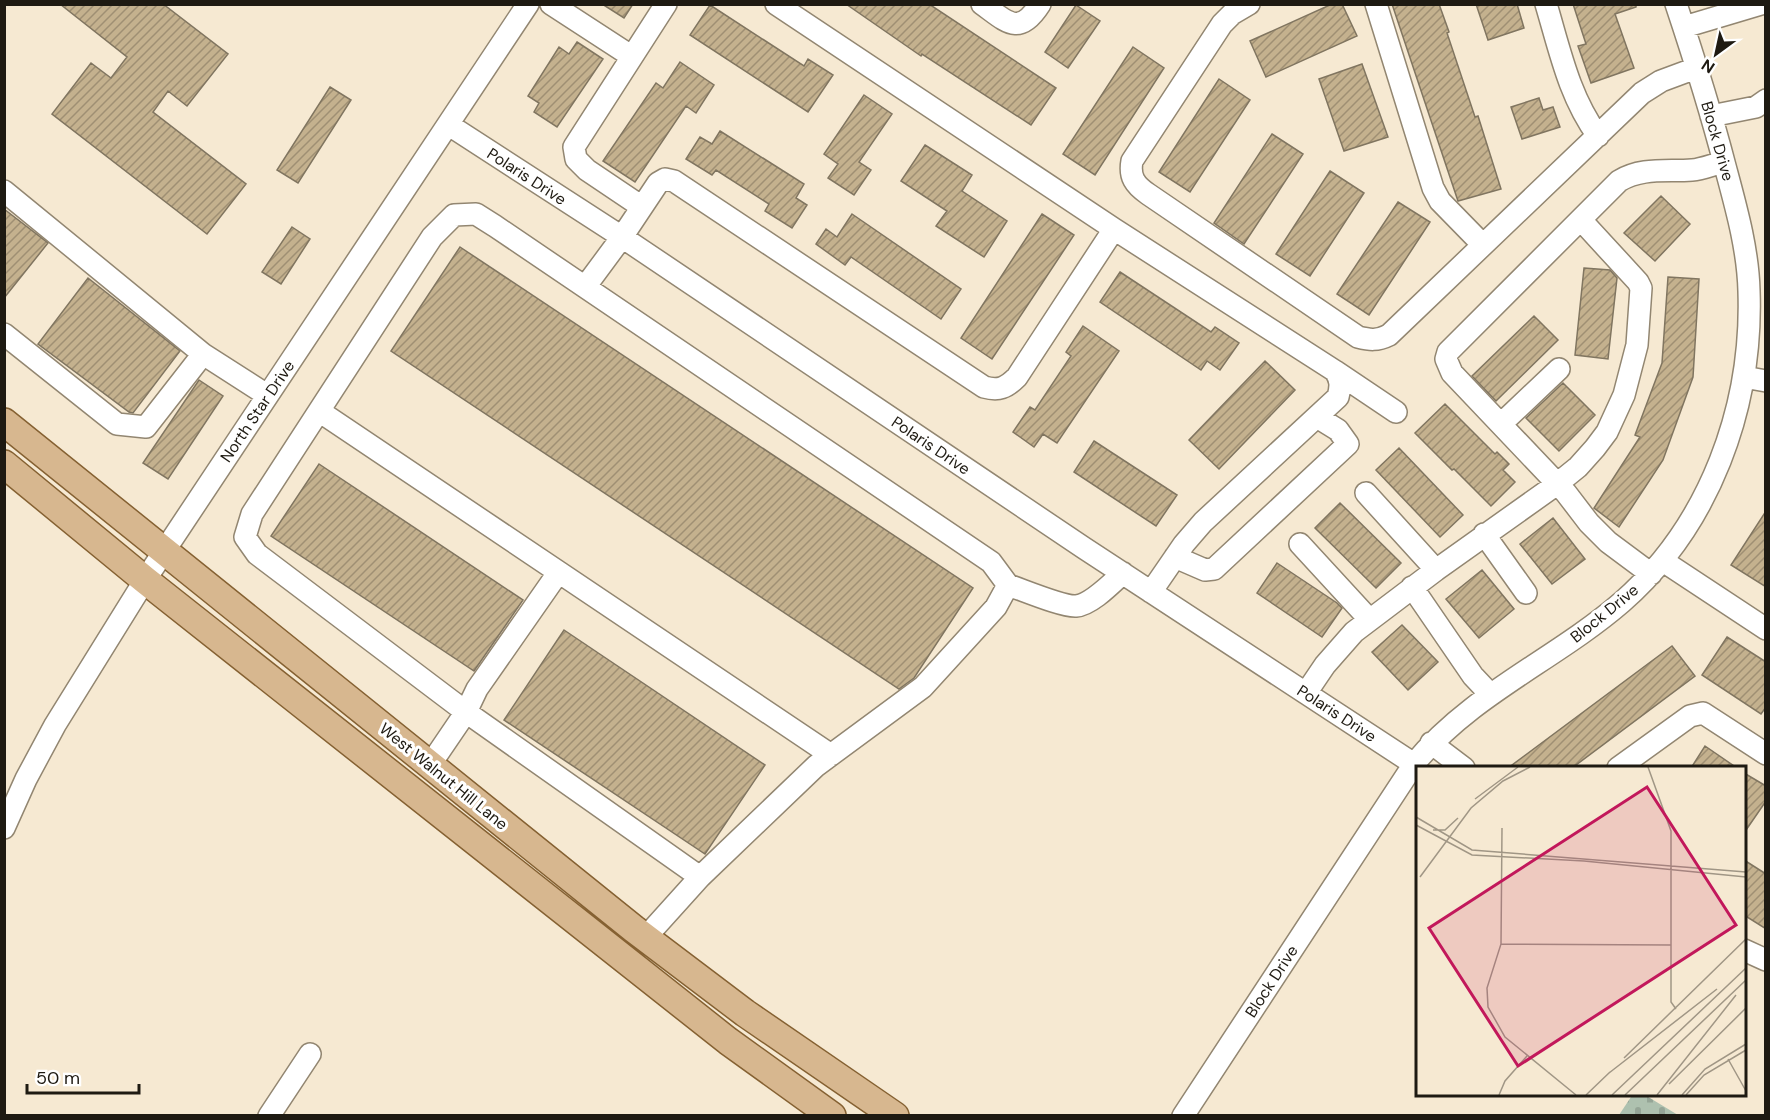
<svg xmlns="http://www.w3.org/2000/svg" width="1770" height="1120" font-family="'DM Sans',sans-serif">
  <defs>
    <pattern id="cemetery-stones" width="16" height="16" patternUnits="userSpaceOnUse" patternTransform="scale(1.5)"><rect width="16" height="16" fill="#aec1af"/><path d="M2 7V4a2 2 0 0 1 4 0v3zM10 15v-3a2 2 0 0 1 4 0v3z" fill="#95a596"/></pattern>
    <pattern id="building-hatch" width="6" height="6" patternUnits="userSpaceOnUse" patternTransform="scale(1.5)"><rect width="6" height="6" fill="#c4b18e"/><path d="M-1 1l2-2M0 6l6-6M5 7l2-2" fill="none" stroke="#9f8f73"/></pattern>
  </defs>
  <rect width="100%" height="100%" fill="#f6e9d2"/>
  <path fill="url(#cemetery-stones)" d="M1633,1094L1645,1095L1678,1115H1619Z"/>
  <path fill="url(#building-hatch)" stroke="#807560" stroke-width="1.5" d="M60,4H163L228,54L187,106L168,91L153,112L246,184L207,234L52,114L91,63L111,78L127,57Z
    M602,4H633L624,18Z
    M846,4H929L1056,88L1031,125L922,54L921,56Z
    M1332,4H1342L1357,36L1266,77L1250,41Z
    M1392,4H1439L1449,32L1447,33L1475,117L1478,116L1501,189L1458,201Z
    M1476,4H1517L1524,28L1488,40Z
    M1573,4H1636V7L1615,14L1634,68L1591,83L1578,46L1586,44Z
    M710,5L804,66L808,59L833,75L808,112L690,35Z
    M1076,5L1100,21L1068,68L1045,52Z
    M577,42L603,59L557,127L534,112L539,103L528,96L559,47L569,54Z
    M1133,47L1164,68L1095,175L1063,154Z
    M680,62L714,85L696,113L686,106L635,182L603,161L656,83L663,88Z
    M1362,64L1388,137L1344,151L1319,79Z
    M1219,79L1250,100L1190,192L1159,172Z
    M330,87L351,100L298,183L277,170Z
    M864,95L892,114L859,162L871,170L854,195L828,178L838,164L824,154Z
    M1539,98L1543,110L1553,107L1560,127L1522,139L1511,107Z
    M720,131L804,184L796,198L807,205L792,228L765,211L769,204L716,170L712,175L686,159L700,137L712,144Z
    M1272,134L1303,154L1244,244L1214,223Z
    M925,145L972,175L962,191L1007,221L984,257L936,226L947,211L901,181Z
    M1330,171L1364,193L1310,276L1276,254Z
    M1661,196L1690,224L1655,261L1624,233Z
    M1398,202L1430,222L1369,315L1337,294Z
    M4,209L48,243L4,298Z
    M852,214L961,289L941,319L851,257L845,265L816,244L826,229L837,237Z
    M1042,214L1074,235L992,359L961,338Z
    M292,227L310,239L281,284L262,272Z
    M460,247L973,588L914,678L899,689L391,351Z
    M1584,268L1610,270L1617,278L1608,359L1575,355Z
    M1120,272L1211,332L1215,327L1239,343L1220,370L1207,361L1201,370L1100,302Z
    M1668,277L1699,279L1693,377L1663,460L1619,527L1594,508L1640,437L1635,435L1662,363Z
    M88,278L180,351L133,413L129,412L38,344Z
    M1534,316L1558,340L1496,401L1472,376Z
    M1083,326L1119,351L1057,443L1043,434L1034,447L1013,432L1030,407L1035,410L1071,356L1066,352Z
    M1265,361L1295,390L1219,469L1189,440Z
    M199,380L223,396L168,479L143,463Z
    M1563,383L1595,415L1559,451L1526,418Z
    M1445,404L1495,454L1497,452L1509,464L1503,470L1515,482L1491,506L1454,469L1452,470L1415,433Z
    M1094,441L1177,495L1156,526L1074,472Z
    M1399,448L1463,515L1440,537L1376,470Z
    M319,464L523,600L474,671L271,536Z
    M1340,503L1401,563L1376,588L1315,528Z
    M1766,511V587L1731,565Z
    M1553,518L1585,559L1552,584L1520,544Z
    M1277,563L1337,603L1342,608L1322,637L1257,593Z
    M1482,570L1514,609L1479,638L1446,599Z
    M1402,625L1438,662L1408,690L1372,652Z
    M564,630L765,765L705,854L504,720Z
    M1727,637L1766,662V707L1761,714L1702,675Z
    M1672,646L1695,676L1572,768H1508Z
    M1705,746L1737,768H1691Z
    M1744,773L1766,786V801L1744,833Z
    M1744,860L1766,874V929L1744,915Z"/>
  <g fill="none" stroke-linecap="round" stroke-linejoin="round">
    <g stroke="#928671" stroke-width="24">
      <path id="minor" d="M551,4L631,56
        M776,4L1114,229L1335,371C1341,380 1341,386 1338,397L1203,522L1184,544L1151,592
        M982,4C1007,22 1019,37 1040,4
        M1249,4L1232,14L1222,24L1132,161C1129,177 1135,185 1148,194L1358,337C1370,340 1377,341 1389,335L1642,93L1661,81L1696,68
        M1376,4L1433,188L1440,201L1483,245
        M1546,4C1560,51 1569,96 1598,136
        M1684,27L1761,4
        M1711,116L1756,107L1766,100
        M449,125L622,237L1084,548L1414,764
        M4,191L203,354L146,427L117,424L4,334
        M642,207L658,183L665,179L674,181L984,387C999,391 1006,388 1017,377L1114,229
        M585,287L622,237L642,207L587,170L576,159L574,147L666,4
        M203,354L267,395
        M1335,371L1396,412
        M1744,377L1766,381
        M319,411L831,755
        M1501,424L1559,369
        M1366,493L1436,570
        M1484,534L1526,593
        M1300,544L1369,619
        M1175,557L1205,570L1214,569L1348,444L1338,430L1317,417
        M1663,561L1766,629
        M1651,574L1608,542L1589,523L1566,493L1452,373L1446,359L1448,352L1619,181C1642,167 1667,172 1692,170C1703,169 1714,164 1724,162
        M1008,585C1023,590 1063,607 1076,606C1091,605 1112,583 1123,573
        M1412,587L1473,676L1490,694
        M1306,693L1325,665L1354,632L1436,570L1557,484L1578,467L1595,448L1607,432L1624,395L1637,345L1641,288L1638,282L1581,220
        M1431,743L1464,768
        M430,765L466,712L477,689L558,573
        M1618,768L1690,716L1703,713L1766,754
        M4,828L26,779L55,725L145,580L528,4
        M645,938L700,877L816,766L923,687L996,607L1008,585L991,562L495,226L476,214L454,215L432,237L252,514L245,537L257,554L466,712L700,877
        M1744,950L1766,960
        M269,1116L310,1054
        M1183,1116L1414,764C1471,694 1555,660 1622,602C1710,525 1753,407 1749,291C1748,249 1736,207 1725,166C1711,112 1694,58 1676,4"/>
    </g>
    <g stroke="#856132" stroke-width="30">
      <path id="major" d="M4,422L634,929L745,1013L895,1116
        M4,464L145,580L728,1041L832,1116"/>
    </g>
    <use href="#minor" stroke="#fff" stroke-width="21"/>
    <use href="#major" stroke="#d7b78f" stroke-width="27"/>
  </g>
  <g text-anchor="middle" stroke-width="6" stroke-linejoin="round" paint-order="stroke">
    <g font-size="16" fill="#1e1a12" stroke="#fff">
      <text transform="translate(1718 141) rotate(74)" y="6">Block Drive</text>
      <text transform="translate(527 176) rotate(33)" y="6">Polaris Drive</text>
      <text transform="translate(257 411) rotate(-56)" y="6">North Star Drive</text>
      <text transform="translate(931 445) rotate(34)" y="6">Polaris Drive</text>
      <text transform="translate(1604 613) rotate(-39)" y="6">Block Drive</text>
      <text transform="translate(1337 713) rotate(33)" y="6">Polaris Drive</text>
      <text transform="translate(444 776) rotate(39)" y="6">West Walnut Hill Lane</text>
      <text transform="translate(1271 981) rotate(-57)" y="6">Block Drive</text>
    </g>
  </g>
  <g transform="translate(1416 766)">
    <rect width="330" height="330" fill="#f6e9d2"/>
    <path fill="none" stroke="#a09685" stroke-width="1.5" d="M232,1L255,65V236L260,243M59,33L102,1M0,51L56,84L330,106M0,59L56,89L168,95L330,111M86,62L85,178L71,222L72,241L89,271L160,329M17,64H29L42,52M4,111L55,42L87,15L114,1M85,178L255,179M208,292L330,173M312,293L330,325M193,307L301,223M253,318L330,242M83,329L89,315L111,290M170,329L194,306M196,329L330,202M209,329L330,214M241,329L320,229M266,329L289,303L330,278M270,329L288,309L330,284"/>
    <path fill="#c2185b" fill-opacity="0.15" stroke="#c2185b" stroke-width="3" d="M231,21L320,159L102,300L13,162Z"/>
    <rect width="330" height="330" fill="none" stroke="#1e1a12" stroke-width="3"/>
  </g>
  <rect width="1770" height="1120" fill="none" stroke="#1e1a12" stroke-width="12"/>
  <g transform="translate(1716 54) rotate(213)" stroke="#ffffff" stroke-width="4.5" paint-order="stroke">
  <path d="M0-4.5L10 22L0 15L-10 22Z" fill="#1e1a12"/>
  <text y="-9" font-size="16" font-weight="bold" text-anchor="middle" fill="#1e1a12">N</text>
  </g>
  <path d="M27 1084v9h112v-9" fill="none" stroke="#1e1a12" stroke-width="3"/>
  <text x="36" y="1084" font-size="18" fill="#1e1a12" stroke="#ffffff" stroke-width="4.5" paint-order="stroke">50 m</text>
</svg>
